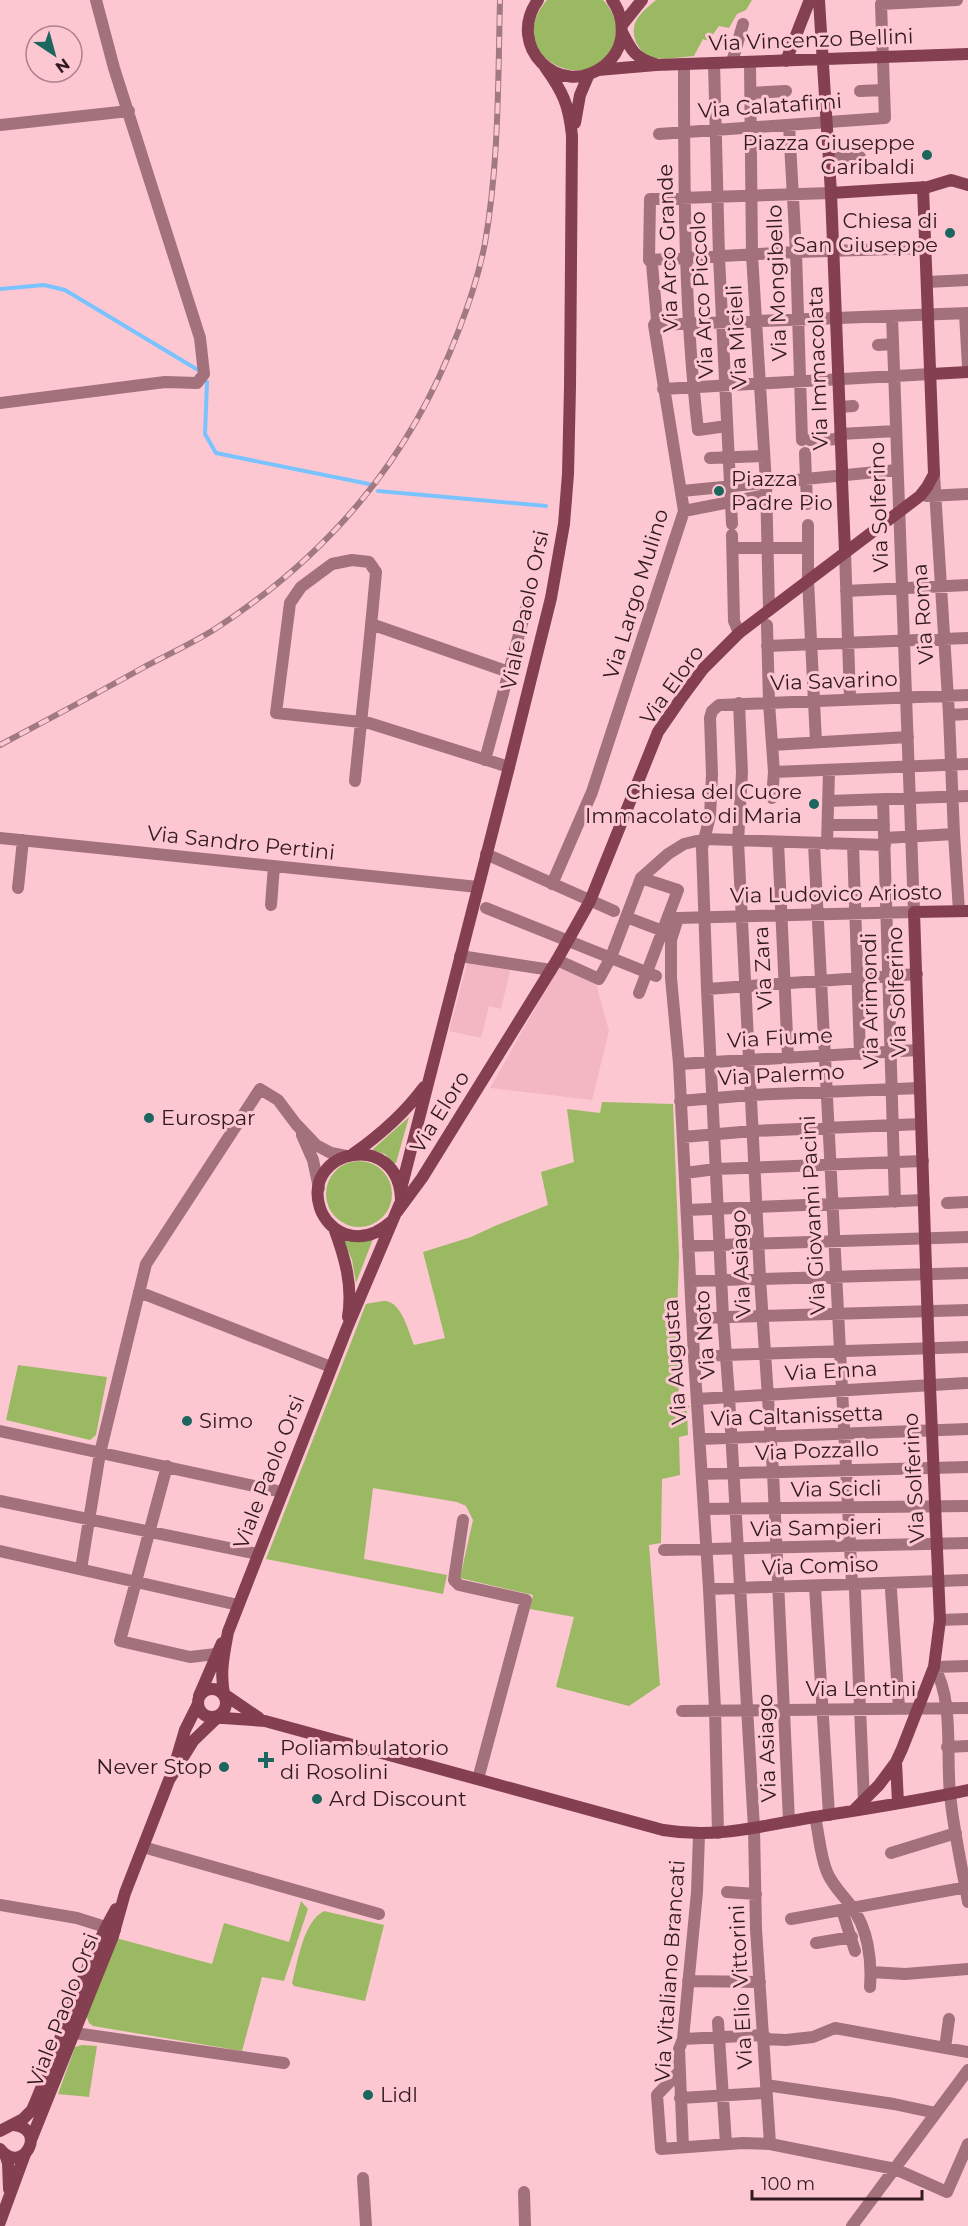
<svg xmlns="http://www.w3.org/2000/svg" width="968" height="2226" font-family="Montserrat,sans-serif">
  <rect width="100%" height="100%" fill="#fdc7d2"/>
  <path fill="#f2b7c3" d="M467,963L511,967L501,1009L489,1006L481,1038L449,1031Z
    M559,966L595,980L609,1031L592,1100L490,1088Z"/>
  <path fill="#9bb963" d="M547,0H603C613,10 618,24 615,38C600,104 497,58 547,0Z
    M656,0H752L746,10L737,14L729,28L719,26L708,41L703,39L694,56C682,57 668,60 656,58C639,56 629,35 636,21C640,13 649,6 656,0Z
    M602,1102L673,1104L679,1256L677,1316L679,1404L690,1406L687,1410L688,1435L679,1437L680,1475L662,1479L661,1543L649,1545L660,1685L629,1706L556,1687L574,1617L530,1609L533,1595L460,1578L473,1520L466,1506L457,1502L373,1488L364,1559L447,1575L443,1594L266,1559L366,1304C372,1303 380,1301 386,1301C402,1303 409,1333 414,1345L445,1338L423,1252L471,1237L497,1225L548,1205L541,1172L574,1162L567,1109L600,1113Z
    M409,1117L396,1163H393L385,1154L372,1150Z
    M326 1194a33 33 0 1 1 66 0a33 33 0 1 1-66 0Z
    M343,1238L373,1239L356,1283L352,1260Z
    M18,1365L107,1377L96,1435L90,1440L6,1420Z
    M301,1901L308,1909L284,1981L262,1977L242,2051L93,2026L89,2023L86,2015L116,1938L212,1964L224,1923L289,1942Z
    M324,1911L384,1925L365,2001L294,1986L292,1983C298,1961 303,1922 324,1911Z
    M82,2045L97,2046L89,2097L58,2094L75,2047Z"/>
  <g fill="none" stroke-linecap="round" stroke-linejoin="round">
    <path stroke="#7ac3ff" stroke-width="4" d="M0,289L44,285L65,290L198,370
      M207,382L205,434L216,453L369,484
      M378,491L546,506"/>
    <path stroke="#a2717c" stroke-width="12" d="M732,62L743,24
      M750,62L752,255L766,483L769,610
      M714,63L719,257L732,524
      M684,64C684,186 684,309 698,430L727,426
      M860,91L884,90
      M751,93L786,91
      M0,125L129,111
      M789,125L796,252L802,440
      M659,134L885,118L881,4L957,0
      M829,158L860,157
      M649,260L796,252L926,248
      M927,282L968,280
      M965,314L968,367
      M654,325L968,313
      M878,345L893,344
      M663,389L931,374
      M0,403L165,382L197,383L204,374L200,338L114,68L96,0
      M840,407L853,406
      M840,434L896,431
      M810,440L840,439
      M805,453L807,504
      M710,458L764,456
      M934,474L949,715L954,834L959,911
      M682,491L897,470
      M927,496L968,494
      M684,511L766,495
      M808,525V580L816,742
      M732,535L734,621L739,633
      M733,548H807
      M845,552L850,699
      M846,591L968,585
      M371,624L509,672
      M767,625L769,703L774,772L772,798
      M767,646L968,638
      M739,703L742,773L738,841L760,1278L773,1472L789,1821
      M949,715L968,714
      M772,745L908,737
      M485,760L530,594
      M774,772L968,764
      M355,781C362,711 370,642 376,572L369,562L352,560L332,564L301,587L290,603L276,713L361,722L369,723L509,767
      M883,800L895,1202
      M829,801L968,796
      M828,825H884
      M0,838L478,887
      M885,838L954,834
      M778,842L788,1057
      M814,844L852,1584
      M827,844L829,771
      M853,844L860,1054
      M486,854L614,911
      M552,884L592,792L684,511L654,325L657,320L652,264L649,260L650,199L831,193
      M18,888L23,840
      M271,905L274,866
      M486,908L656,976
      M626,917L663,931
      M460,956L551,970
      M557,960L599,979L611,957L641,878L668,854L684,844L705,839L885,845
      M707,989L917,974
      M639,993L678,890L641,878
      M679,1064L918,1050
      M680,1101L751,1095L920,1088
      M302,1135L313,1160L319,1188
      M683,1137L753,1131L921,1124
      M685,1173L716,1169L923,1161
      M947,1203L968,1202
      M687,1210L924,1200
      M688,1246L968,1237
      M690,1281L968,1273
      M139,1292L331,1367
      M692,1318L968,1310
      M694,1356L968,1347
      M697,1399L966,1383
      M0,1431L282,1492
      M700,1439L968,1429
      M167,1466L120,1641L190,1657L216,1654
      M702,1474L968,1467
      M0,1501L258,1554
      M704,1509L968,1506
      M463,1520L454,1580L459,1585L526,1600L478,1779
      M664,1550L968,1543
      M0,1551L238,1605
      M81,1569L100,1453L146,1264L260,1089L278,1100L296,1124L316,1145L331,1153L346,1156
      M815,1587L829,1815
      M709,1589L968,1580
      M891,1590L899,1708
      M855,1591L864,1801
      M940,1620L968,1619
      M968,1666L934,1667C954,1699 946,1755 950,1793C953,1829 962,1866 968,1902
      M682,1711L968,1708
      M947,1747L968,1746
      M815,1817C819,1834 820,1855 827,1872C832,1885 843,1895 851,1906C868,1928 872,1960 870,1987
      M718,1833L715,1709L709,1589L694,1356L679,1064L671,978V940L678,918L914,912L892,316
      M143,1847L379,1914
      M891,1853L956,1833
      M727,1892L756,1894
      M0,1905L77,1918L115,1930
      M842,1910L855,1951
      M791,1919L968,1887
      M816,1943L852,1937
      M871,1972L905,1974L968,1969
      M688,1981L760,1982
      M718,2022L726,2144
      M75,2033L284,2063
      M683,2039L764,2035
      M764,2039L786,2040L813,2037L835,2028L968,2052
      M945,2048L949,2019
      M679,2072L657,2095L661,2149L743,2143L770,2144L895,2169L947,2192L968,2144
      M766,2085L894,2104L936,2113
      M680,2098L765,2093
      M770,2144L756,1929L754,1828L729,1396L723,1317L707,989L702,848L710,816L712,774L710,718L712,711L719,705L968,695
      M683,2147L679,2049L683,2039L697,1892L699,1835
      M363,2178L366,2226
      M524,2192L525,2226
      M852,2226L968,2070"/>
    <path stroke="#843f51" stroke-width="12" d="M538,0C505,46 559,100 604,66C613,59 619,49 621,39C623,25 621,12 612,0
      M819,0L831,193L842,470
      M622,25L642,0
      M622,32C631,50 635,58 655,64
      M786,61L809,2L814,0
      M598,70L656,65L968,54
      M575,123L580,95L589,74
      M831,193L928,187L951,180L968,185
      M931,374L968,372
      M842,480L845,552
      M353,1154C380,1135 404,1114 424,1087
      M401,1189L509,767L551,598L564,524L568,474L570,387L572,136C569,105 563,92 545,67
      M397,1212L422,1178L557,960L590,901L658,732L680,700L703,669L739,633L920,496L927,487L934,474L923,187
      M334,1228C345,1258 353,1285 348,1317
      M198 1703a14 14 0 1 1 28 0a14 14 0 1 1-28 0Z
      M221,1692L259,1718
      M199,1696L222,1643
      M225,1698C219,1675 224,1654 228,1632L347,1328L401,1201C400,1128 301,1149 320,1208C324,1220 334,1230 345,1234C363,1240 379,1233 392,1221
      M209,1717L265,1721L663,1830C717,1839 761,1826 814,1817C865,1809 917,1801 968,1790
      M177,1757L185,1730L198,1704
      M896,1762L898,1803
      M854,1810L879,1785L896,1762L902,1749L934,1667L940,1620L930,1386L914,912L968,911
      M0,2131L23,2119L32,2110C61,2044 80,1972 116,1909
      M31,2140L113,1936L125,1893L169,1780L193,1741L220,1715
      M0,2149C22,2177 49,2129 14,2125
      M5,2154L8,2163L9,2189
      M0,2222L25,2154"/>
    <g stroke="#a17981" stroke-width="6">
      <path id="rail" d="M0,745C49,719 98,693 146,666C169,654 193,643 215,629C329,555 410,459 458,332C469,304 479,274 485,243C499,163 498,81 500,0"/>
    </g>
    <use href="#rail" stroke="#fdc7d2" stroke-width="4" stroke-dasharray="11" stroke-linecap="butt"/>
    <path stroke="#843f51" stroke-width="12" d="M842,470V480"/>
  </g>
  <g fill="#1b665e" stroke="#fdc7d2" stroke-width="2">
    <circle cx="927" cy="155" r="6"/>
    <circle cx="950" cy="233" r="6"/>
    <circle cx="719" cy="491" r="6"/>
    <circle cx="814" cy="804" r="6"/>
    <circle cx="149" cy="1118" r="6"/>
    <circle cx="187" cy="1421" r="6"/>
    <path d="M263 1751h6v6h6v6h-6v6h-6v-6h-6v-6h6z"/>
    <circle cx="224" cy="1767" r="6"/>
    <circle cx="317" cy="1799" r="6"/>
    <circle cx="368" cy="2095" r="6"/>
  </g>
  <g text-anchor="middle" stroke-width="6" stroke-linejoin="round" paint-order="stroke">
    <g font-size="21" fill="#321a20" stroke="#fdc7d2">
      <text transform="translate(811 40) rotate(-2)" y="7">Via Vincenzo Bellini</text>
      <text transform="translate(770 106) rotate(-4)" y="7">Via Calatafimi</text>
      <text transform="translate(668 248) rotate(-92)" y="7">Via Arco Grande</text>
      <text transform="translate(777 283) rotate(-92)" y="7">Via Mongibello</text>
      <text transform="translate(702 295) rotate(-93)" y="7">Via Arco Piccolo</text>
      <text transform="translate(737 337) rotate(-93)" y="7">Via Micieli</text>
      <text transform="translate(818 368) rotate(-92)" y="7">Via Immacolata</text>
      <text transform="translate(879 507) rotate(-92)" y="7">Via Solferino</text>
      <text transform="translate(636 594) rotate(-73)" y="7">Via Largo Mulino</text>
      <text transform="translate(525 610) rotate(-78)" y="7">Viale Paolo Orsi</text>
      <text transform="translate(923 614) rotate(-94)" y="7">Via Roma</text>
      <text transform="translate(834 681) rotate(-2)" y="7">Via Savarino</text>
      <text transform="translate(672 685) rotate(-54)" y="7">Via Eloro</text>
      <text transform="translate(241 843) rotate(6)" y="7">Via Sandro Pertini</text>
      <text transform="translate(836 894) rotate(-1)" y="7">Via Ludovico Ariosto</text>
      <text transform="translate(763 968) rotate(-93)" y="7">Via Zara</text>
      <text transform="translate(897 992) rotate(-92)" y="7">Via Solferino</text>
      <text transform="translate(870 1001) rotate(-91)" y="7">Via Arimondi</text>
      <text transform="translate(780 1038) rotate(-3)" y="7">Via Fiume</text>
      <text transform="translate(781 1075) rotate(-3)" y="7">Via Palermo</text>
      <text transform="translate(440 1112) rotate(-58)" y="7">Via Eloro</text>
      <text transform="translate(813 1215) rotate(-93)" y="7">Via Giovanni Pacini</text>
      <text transform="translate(741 1264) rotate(-93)" y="7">Via Asiago</text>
      <text transform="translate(705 1335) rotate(-94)" y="7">Via Noto</text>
      <text transform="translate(675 1362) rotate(-94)" y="7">Via Augusta</text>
      <text transform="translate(831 1371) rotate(-3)" y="7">Via Enna</text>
      <text transform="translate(797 1416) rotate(-2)" y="7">Via Caltanissetta</text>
      <text transform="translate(817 1451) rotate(-2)" y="7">Via Pozzallo</text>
      <text transform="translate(269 1472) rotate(-69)" y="7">Viale Paolo Orsi</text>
      <text transform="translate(914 1478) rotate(-93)" y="7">Via Solferino</text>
      <text transform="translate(836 1489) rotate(-1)" y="7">Via Scicli</text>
      <text transform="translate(816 1528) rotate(-1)" y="7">Via Sampieri</text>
      <text transform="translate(820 1566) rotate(-2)" y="7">Via Comiso</text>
      <text x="861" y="1696">Via Lentini</text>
      <text transform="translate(767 1748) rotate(-92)" y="7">Via Asiago</text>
      <text transform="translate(670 1971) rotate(-86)" y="7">Via Vitaliano Brancati</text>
      <text transform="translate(741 1987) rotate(-93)" y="7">Via Elio Vittorini</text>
      <text transform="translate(63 2010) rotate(-69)" y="7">Viale Paolo Orsi</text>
    </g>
    <g font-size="21" fill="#321a20" stroke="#fdc7d2" text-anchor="start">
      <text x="915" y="150" text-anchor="end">Piazza Giuseppe<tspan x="915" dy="24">Garibaldi</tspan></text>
      <text x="938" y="228" text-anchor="end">Chiesa di<tspan x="938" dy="24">San Giuseppe</tspan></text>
      <text x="731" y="486">Piazza<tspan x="731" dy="24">Padre Pio</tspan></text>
      <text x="802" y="799" text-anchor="end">Chiesa del Cuore<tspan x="802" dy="24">Immacolato di Maria</tspan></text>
      <text x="161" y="1125">Eurospar</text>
      <text x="199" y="1428">Simo</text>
      <text x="280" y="1755">Poliambulatorio<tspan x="280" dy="24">di Rosolini</tspan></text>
      <text x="212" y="1774" text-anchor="end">Never Stop</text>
      <text x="329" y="1806">Ard Discount</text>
      <text x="380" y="2102">Lidl</text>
    </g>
  </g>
  <g transform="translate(54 54) rotate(144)"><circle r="28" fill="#fdc7d2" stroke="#ac828b" stroke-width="1.5"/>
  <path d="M0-4.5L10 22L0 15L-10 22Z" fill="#1b665e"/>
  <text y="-9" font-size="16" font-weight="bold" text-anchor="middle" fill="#321a20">N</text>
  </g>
  <path d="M752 2190v9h170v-9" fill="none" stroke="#321a20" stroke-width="3"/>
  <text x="761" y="2190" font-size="18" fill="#321a20" stroke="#fdc7d2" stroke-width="4.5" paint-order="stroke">100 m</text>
</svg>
